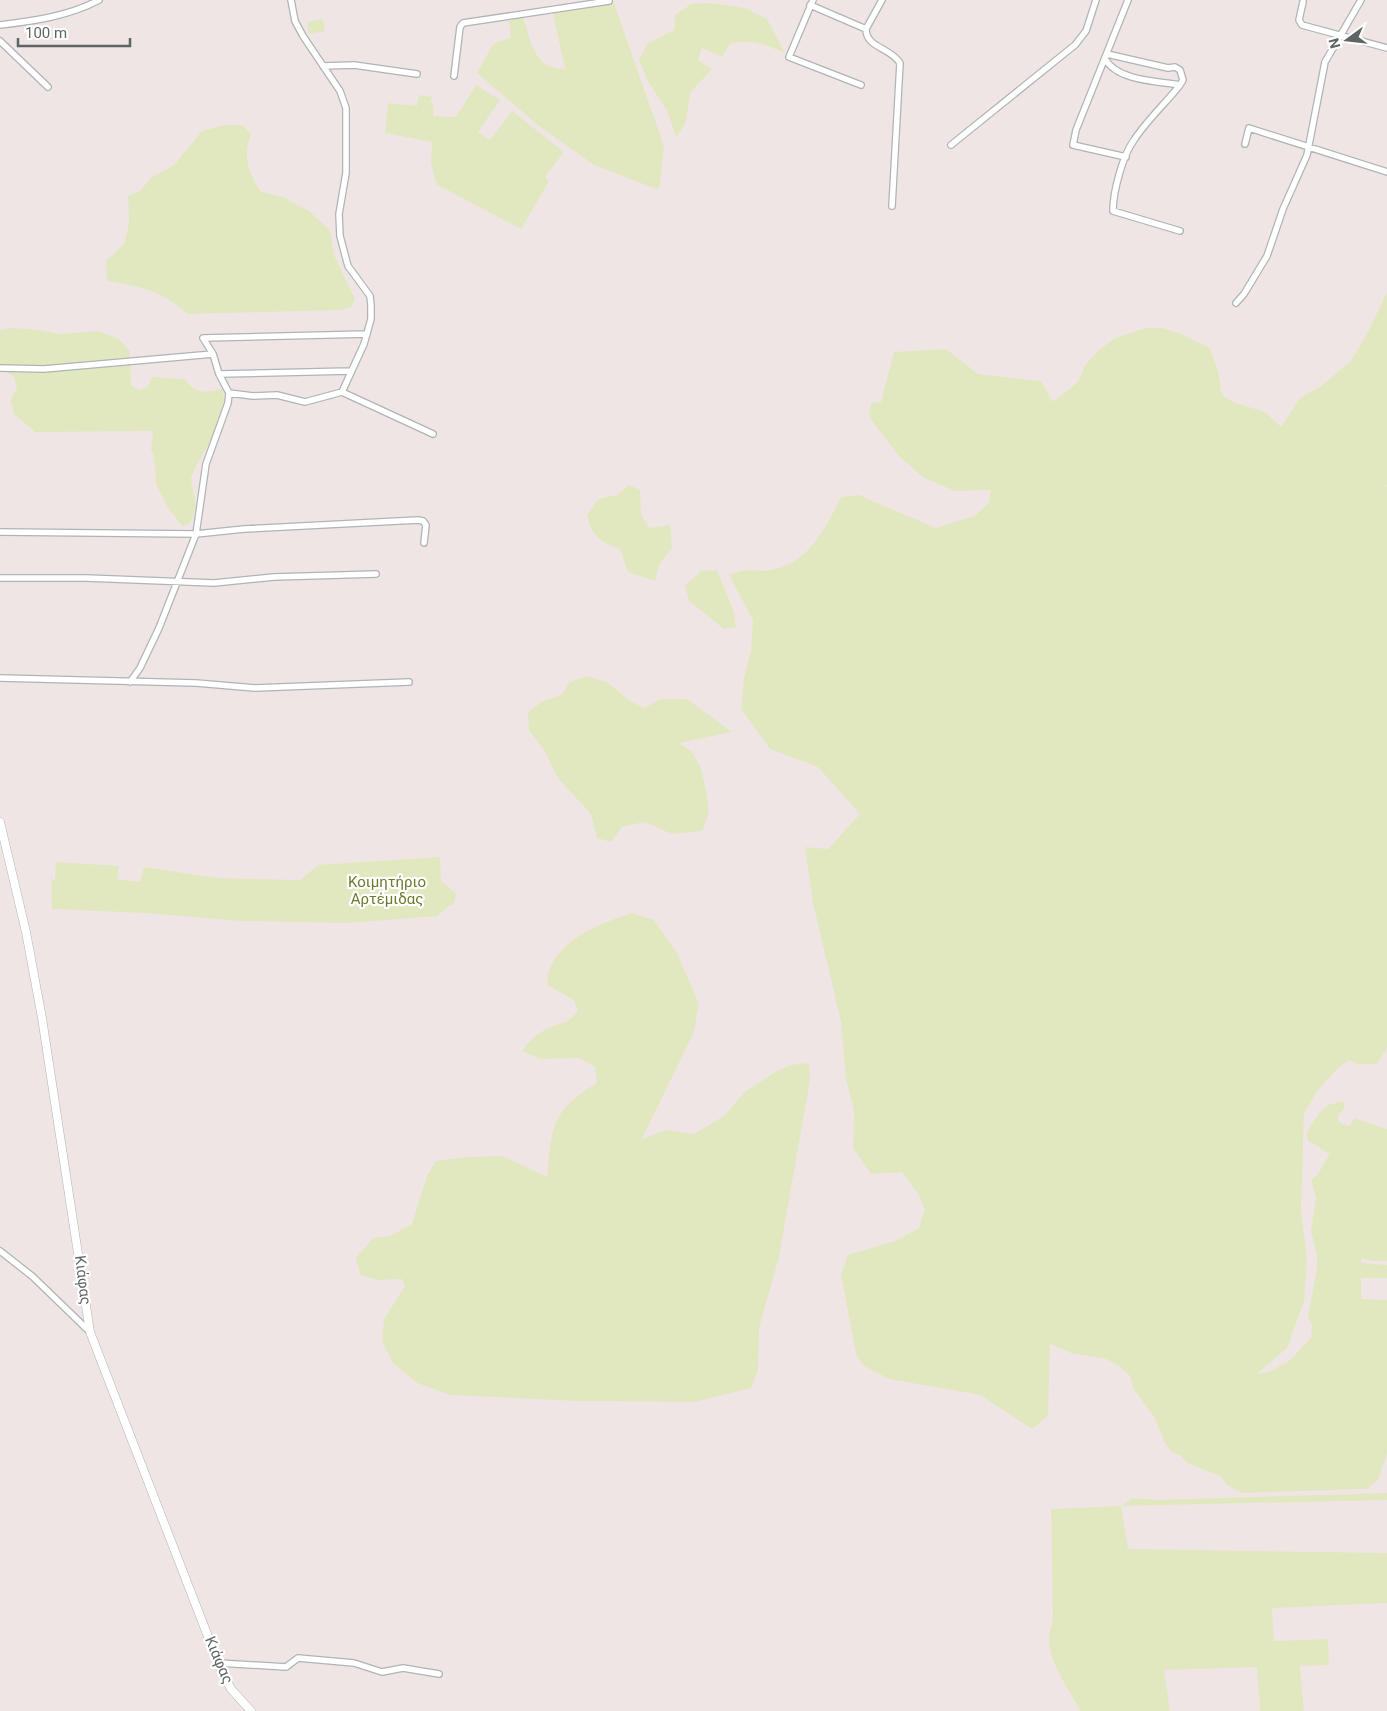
<svg xmlns="http://www.w3.org/2000/svg" width="1387" height="1711" font-family="Roboto,sans-serif">
  <rect width="100%" height="100%" fill="#f0e5e5"/>
  <path fill="#e1e8c0" d="M614,3L664,146L660,186L656,189L594,165L539,126L477,73L493,44L511,38L509,20L523,17C531,41 534,70 565,69L553,13Z
    M711,3L745,8L767,19L785,53C766,45 751,38 730,44L722,57L702,48L698,60L712,69L690,93L686,122L676,137L667,110L649,83L639,60L647,44L674,30L675,15L691,4Z
    M323,19L325,31L309,34L307,22Z
    M476,85L500,100L478,132L490,140L512,111L564,152L545,177L549,181L521,229L436,184L431,163L432,142L385,133L388,103L417,106L419,95L434,97L430,100L434,106L433,116L456,117Z
    M224,125H242L251,134C242,157 249,173 261,192L283,197L309,211L330,230L334,255L355,299L351,307L341,310L188,314C159,290 143,287 107,281L106,261L124,244L129,224L128,196L139,192L151,178L174,165L202,131Z
    M1387,292V485H1383L1387,486V1047L1377,1064H1357L1349,1060L1338,1068L1317,1091L1304,1114L1301,1210L1307,1260L1304,1301L1287,1348L1257,1374L1269,1372L1289,1361L1311,1338L1312,1325L1308,1317L1317,1268V1255L1311,1231L1316,1198L1311,1180L1318,1174L1330,1153C1322,1153 1319,1144 1309,1142L1306,1133L1319,1113L1328,1105L1343,1101L1345,1108L1338,1115V1120L1341,1124L1350,1126L1354,1118L1387,1129V1261H1372L1362,1258L1361,1263L1387,1265V1278H1361V1299L1387,1300V1453L1378,1480L1367,1489L1242,1493L1227,1485L1220,1476L1187,1463L1181,1456L1173,1453L1166,1445L1153,1415L1133,1388L1130,1376L1119,1366L1106,1359L1071,1353L1050,1344L1048,1416L1032,1429L980,1395L889,1379L864,1366L856,1354L841,1274L848,1255L895,1241L919,1228L925,1210L917,1192L902,1172L871,1174L853,1148L854,1112L846,1079L841,1022L813,903L805,847L828,849L860,814L818,767L770,749L741,709L744,678L751,650L753,620L729,575C748,566 754,573 771,570C809,563 825,529 841,497L859,495L936,528L974,516L989,503L991,490L955,491L924,478L899,456L872,421L869,415L871,403L881,402L894,352L946,349L978,374L1041,381L1053,402L1079,381L1085,365L1099,350L1115,338L1146,328H1163L1181,334L1210,348L1218,371L1222,395L1233,402L1265,412L1281,427L1300,398L1321,386L1351,361L1369,330Z
    M12,328L39,330L60,334L98,331L119,339L130,351L131,386L140,390L147,388L152,377L184,379C197,394 204,393 222,389C232,419 202,449 192,475C189,482 195,493 195,501C196,509 193,517 190,524L182,526L167,506L156,484L154,456L151,450L153,431L35,432L15,415L10,401L17,388L14,377L0,368V330Z
    M629,485L640,490L641,514L649,528L670,525L672,548L659,565L655,581L628,572L620,549C599,541 593,538 587,515L598,499L617,495Z
    M717,570L734,612L736,627L724,629L689,601L685,585L701,571Z
    M587,676L608,683L630,701L644,708L661,699H687L732,732L679,743L692,752L701,768L706,790L709,813L702,831L672,834L644,822L622,827L611,842L597,838L591,814L557,777L543,748L529,731L528,712L543,701L561,695L570,682Z
    M440,857L441,880L456,894L453,905H450L437,916L347,923L240,921L145,913L52,909L51,879L55,880L56,862L119,866L117,879L140,882L144,867L217,878L300,880L318,865Z
    M632,913L654,920L677,953L699,1004L694,1032L642,1139L666,1130L694,1134L724,1116L746,1091L777,1071L790,1065L809,1063L810,1080L779,1257L759,1328L758,1370L751,1388L695,1402L577,1401L450,1395L417,1383L393,1363L382,1341L384,1319L405,1286L402,1279L378,1280L360,1275L356,1258L373,1238L390,1236L412,1224L427,1176L436,1161L466,1157L503,1156L547,1177C552,1126 551,1111 597,1083L595,1067L579,1058L540,1059L522,1051C529,1041 536,1034 547,1029C561,1021 566,1026 578,1011L574,1000L547,985C548,943 598,924 632,913Z
    M1387,1493V1500L1121,1506L1128,1549L1387,1553V1603L1272,1608L1274,1641L1328,1639L1329,1665L1300,1666L1304,1711H1260L1257,1667L1164,1670L1170,1711H1080C1067,1683 1039,1654 1053,1621L1051,1509L1121,1506L1133,1498L1156,1500Z"/>
  <g fill="none" stroke-linecap="round" stroke-linejoin="round">
    <g stroke="#aeb5b4" stroke-width="8">
      <path id="minor" d="M291,0L295,21L303,36L340,91L346,108V173L339,214L340,236L348,266L370,296L371,305V319L364,344L342,392
        M813,0L789,57L861,85
        M882,0L866,29C866,48 890,47 900,63L892,206
        M1303,2L1299,20L1302,25L1387,48
        M810,5L866,29
        M0,25C34,21 69,16 99,0
        M0,41L48,87
        M1107,54L1168,68L1175,67L1180,70L1183,80L1180,85
        M1105,59C1118,81 1156,81 1180,85C1165,104 1147,120 1134,140C1123,155 1113,191 1113,211L1180,231
        M323,66L354,65L417,74
        M454,76L460,27L463,23L609,1
        M1245,144L1249,128L1387,172
        M951,145L1075,45L1086,31L1096,0
        M1126,157L1073,145L1076,130L1128,0
        M1236,303L1244,294L1267,256L1283,209L1307,155L1325,62L1361,0
        M213,354L219,374L350,371
        M0,368L44,369L213,354L203,338L367,334
        M229,393L253,396L277,395L305,402L342,392L433,434
        M0,532L196,534L244,529L418,520L423,521L426,525L424,543
        M0,578H86L214,583L274,577L376,574
        M0,678L196,683L255,688L409,682
        M130,682L140,668L159,628L196,534L206,464L228,403L229,393L219,374
        M0,1251L32,1276L90,1332
        M218,1663L286,1667L298,1658L354,1663L382,1672L403,1668L439,1674"/>
    </g>
    <g stroke="#aeb5b4" stroke-width="9">
      <path id="tertiary" d="M0,822L26,932L42,1018L90,1332L221,1670L231,1689L251,1711"/>
    </g>
    <use href="#minor" stroke="#fff" stroke-width="5.5"/>
    <use href="#tertiary" stroke="#fff" stroke-width="8"/>
  </g>
  <g text-anchor="middle" stroke-width="4.5" stroke-linejoin="round" paint-order="stroke">
    <g font-size="15" fill="#697c2e" stroke="#fff">
      <text x="387" y="887">Κοιμητήριο<tspan x="387" dy="17">Αρτέμιδας</tspan></text>
    </g>
    <g font-size="15" fill="#5d6664" stroke="#fff">
      <text transform="translate(83 1280) rotate(83)" y="5">Κιάφας</text>
      <text transform="translate(219 1660) rotate(67)" y="5">Κιάφας</text>
    </g>
  </g>
  <g transform="translate(1347 40) rotate(255)" stroke="#ffffff" stroke-width="4" paint-order="stroke">
  <path d="M0-4L9 19L0 12L-9 19Z" fill="#5d6664"/>
  <text y="-8" font-size="14" font-weight="bold" text-anchor="middle" fill="#5d6664">N</text>
  </g>
  <path d="M18 38v8h112v-8" fill="none" stroke="#5d6664" stroke-width="2.5"/>
  <text x="25" y="38" font-size="15" fill="#5d6664" stroke="#ffffff" stroke-width="4" paint-order="stroke">100 m</text>
</svg>
